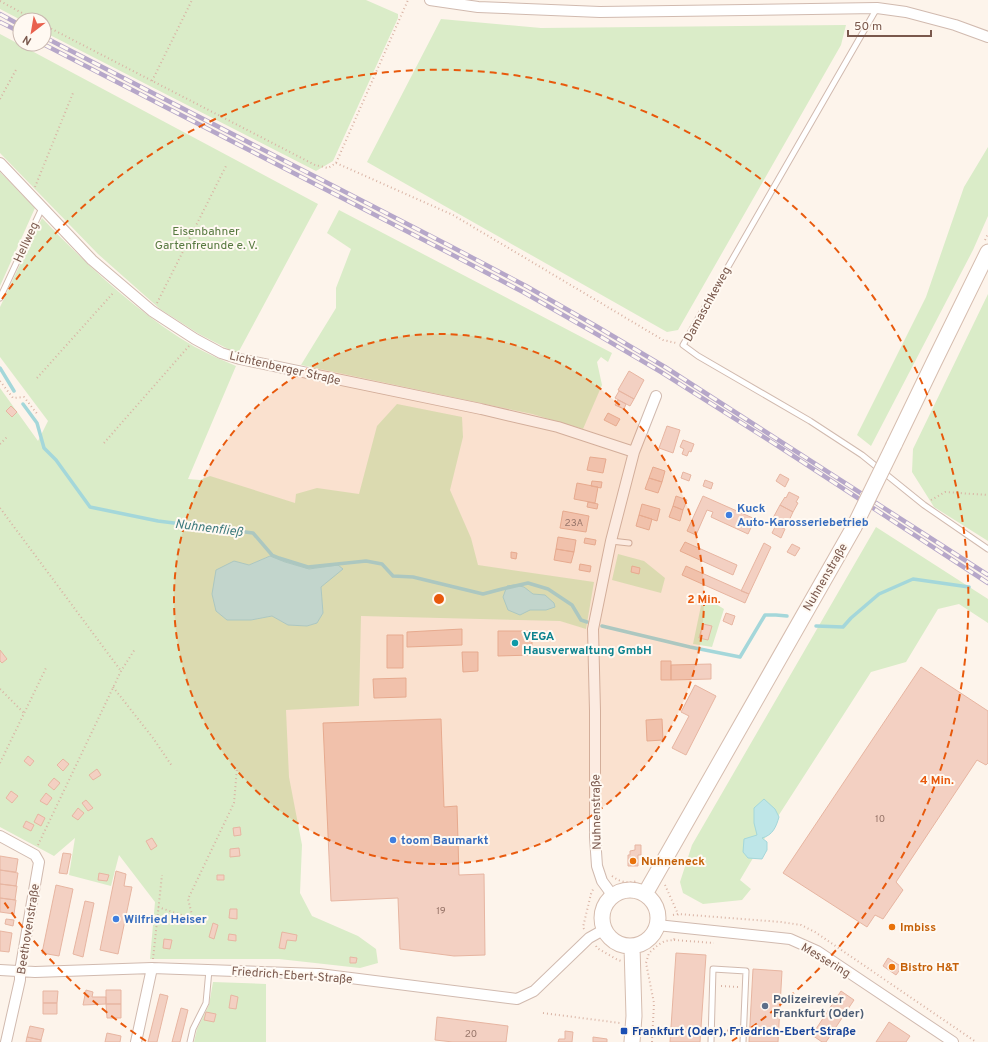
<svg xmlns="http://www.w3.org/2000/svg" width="988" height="1042" font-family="Overpass,sans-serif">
  <rect width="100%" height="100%" fill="#fdf4eb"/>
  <path fill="#daecc8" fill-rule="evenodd" d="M0,0H366L398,14V18L333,161L316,171L44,32V20H21L0,9Z
    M441,19L541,28L846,25L841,45L678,330L667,332L367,162Z
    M0,34L318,204L238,353L230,350L199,334L160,309L98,254L0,153Z
    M988,147V216L973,250L871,446L857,435L926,297L964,187Z
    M0,172L35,208L0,286Z
    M339,210L612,353L608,362L601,357L597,362L602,385L583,429L532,414L301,365L336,308V288L351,249L327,233Z
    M42,218C88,266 137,313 195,347C208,354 222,360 236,366L188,479L200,480L210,476L295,503L296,494L317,488L359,494L377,426L397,404L462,417L463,437L450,490L471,538L478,565L594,582L586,629L560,621L361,616L359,706L286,710L289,777L302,845L300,893L312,916L358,936L376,949L378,963L360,968L279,959H150L155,902L119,855L111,886L69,875L75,838L54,856L0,827V388L38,441L48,421L0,357V307ZM270,556L285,562L309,569L338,565L321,587L323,613L317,623L307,626L288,625L272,616L251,620H227L217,611L212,594L234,562L249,565Z
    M988,294V541L934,507L912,472L913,449Z
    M876,527L988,599V623L959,604L938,609L906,662L871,672L775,821L740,880L751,889L742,900L703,904L683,893L680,882L692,845Z
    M618,554L644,561L665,578L661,593L612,580Z
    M703,596L724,609L712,647L693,644Z
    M213,982L266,984V1042H194L197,1029L209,1005Z"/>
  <path fill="#bee6e8" stroke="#a4d7da" d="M270,556L285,562L309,569L338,565L343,569L321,587L323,613L317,623L307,626L288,625L272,616L251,620H227L216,611L212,594L216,570L234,561L249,565Z
    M514,585L524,587L533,594L545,595L554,603L555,607L546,610H530L520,615L508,610L503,597L507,586Z
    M764,799L775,809L779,817C776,827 773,835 762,838L767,842V850L762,859L748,858L743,852L744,839L757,835L754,823V808Z"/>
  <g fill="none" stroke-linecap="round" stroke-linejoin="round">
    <path stroke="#a4d7da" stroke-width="3.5" d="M0,368L14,391
      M23,404L37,423L44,448L56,460L90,507L158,521L253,533L272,555L279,558L308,567L366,561L382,564L393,576L413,577L483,594L502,589L528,583L548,589L572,605L581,620L587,622
      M602,626L690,647L740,657L765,615H776L787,616
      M816,626L843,627L851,618L879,594L913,579L969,587"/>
  </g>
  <path fill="#f3d0c2" stroke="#e7b5a1" d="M629,371L644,380L634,399L618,390Z
    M619,391L634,399L630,406L615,398Z
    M618,400L626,404L624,409L615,405Z
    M11,406L17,412L12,417L6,411Z
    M608,413L620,419L616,426L604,420Z
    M667,426L680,430L673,453L659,448Z
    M683,440L694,444L691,452L689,451L687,456L682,454L684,449L680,447Z
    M590,457L606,459L603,473L587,470Z
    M653,467L665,471L662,482L649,478Z
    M683,472L691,475L689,481L681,478Z
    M780,474L789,479L785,487L776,481Z
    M649,478L662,482L658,493L645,489Z
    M705,480L713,483L711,489L703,486Z
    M592,481L602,482L601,488L591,486Z
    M577,483L598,487L595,503L574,499Z
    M789,492L799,497L796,502L798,503L793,512L780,505L785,497L786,498Z
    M676,496L687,500L683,510L673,506Z
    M703,496L755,519L748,534L711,517L713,512L707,510L696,535L687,531Z
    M588,502L598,504L597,509L587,507Z
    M642,504L660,509L657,521L639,515Z
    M780,505L793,512L787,525L773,518Z
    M673,506L683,510L680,521L669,517Z
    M563,511L589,516L586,532L560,528Z
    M639,515L652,519L649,530L636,526Z
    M776,525L785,529L781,538L772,533Z
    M558,537L576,540L574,552L556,549Z
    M585,538L596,540L595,545L584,543Z
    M685,542L737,565L733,575L680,551Z
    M764,543L771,547L749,594L741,591Z
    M792,544L800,548L795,556L787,552Z
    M556,549L574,552L571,563L554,560Z
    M511,552L517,553L516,559L511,558Z
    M580,564L591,566L590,572L579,570Z
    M632,566L640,568L639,574L631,572Z
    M686,566L749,594L745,603L682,575Z
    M726,613L735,616L732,625L723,621Z
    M703,624L712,626L708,640L699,638Z
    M462,629V645L407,647V632Z
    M498,631H532V655L498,656Z
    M387,635H403V668H387Z
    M0,650L7,659L2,663L0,661Z
    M462,652H478V671L463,672Z
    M661,661H671V680H661Z
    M711,664V679L671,680V665Z
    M921,667L988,711V763L986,765L977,760L896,882L903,890L883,919L875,915L867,927L783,873Z
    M406,678V697L374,698L373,679Z
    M695,685L716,696L686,755L672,748L689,716L681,712Z
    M441,719L444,807L457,806L459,875L484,874L485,955L454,956L400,949L398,898L331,901L323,723Z
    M662,719L663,740L647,741L646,720Z
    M28,756L34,761L30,766L24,761Z
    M63,759L69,764L63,771L57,765Z
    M97,769L101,775L93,780L89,775Z
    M54,778L60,783L54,790L48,785Z
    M11,791L18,796L12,803L6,798Z
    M46,793L52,798L47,805L40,801Z
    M86,800L93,808L88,811L82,803Z
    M78,808L84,813L78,820L72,816Z
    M38,814L45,818L41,826L34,822Z
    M26,821L34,825L31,831L23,827Z
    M240,827L241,835L234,836L233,828Z
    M152,838L157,846L151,850L146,841Z
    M635,845H641V855H638V866H628V855H630V851L635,850Z
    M239,848L240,856L230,857V849Z
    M63,853L71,854L67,874L59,873Z
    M0,856L18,859L16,872L0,870Z
    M0,870L18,873L16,886L0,884Z
    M116,871L126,874L124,886L132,887L118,954L100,950Z
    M99,873L109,875L107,881L98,880Z
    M217,875H224V880H217Z
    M0,884L17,886L15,900L0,898Z
    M56,885L73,889L59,956L42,953Z
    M0,898L16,900L14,914L0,912Z
    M85,901L94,903L83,957L73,954Z
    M230,909H237V919L229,918Z
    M6,919L14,920L13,926L5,924Z
    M213,923L218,925L214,939L209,937Z
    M0,931L12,933L9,952L0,951Z
    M282,932L297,935L296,941L287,940L285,949L279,948Z
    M229,934L236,935V941L228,940Z
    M164,939L172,940L170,949L163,948Z
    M676,953L706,955L700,1042H670Z
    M350,957L357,958L356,963H350Z
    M888,958L902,967L896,975L883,966Z
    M753,969L782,971L778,1042H749Z
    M86,990L93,992L92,997H106V1004L83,1005Z
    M106,990H121V1004H106Z
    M43,991H58L57,1003H43Z
    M841,991L854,1000L826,1042H822L812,1035Z
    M160,994L168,996L157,1042H148Z
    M231,995L238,997L236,1009L229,1008Z
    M43,1003H57V1014H43Z
    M106,1004H121V1018H107Z
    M181,1008L188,1010L180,1042H172Z
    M206,1012L216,1014L214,1022L204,1020Z
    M437,1017L508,1026L506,1042H453L435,1040Z
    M889,1022L910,1036L906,1042H876Z
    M30,1026L44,1029L41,1040L27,1037Z
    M565,1031L573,1032L572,1042H558L559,1039H565Z
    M107,1033L121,1036L120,1042H105Z
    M27,1037L41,1040V1042H26Z
    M593,1037L607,1039V1042H593Z"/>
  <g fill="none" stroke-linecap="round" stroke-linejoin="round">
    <g stroke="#d1baaf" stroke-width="7">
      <path id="lane" d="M877,8L683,345L698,356L810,421L862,455L924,505L988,549
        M0,298L42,208
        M611,541L629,543
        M190,1042L193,1029L206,1003L209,970
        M711,1042L713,969L746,971L743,1042"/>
    </g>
    <g stroke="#d1baaf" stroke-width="12">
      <path id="street" d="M430,0L478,7L600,12L877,8L906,12L955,25L988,37
        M0,163L92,260L152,311L195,339L221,353L240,359L481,409L558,427L634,452
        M0,836L35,855L39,862L20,971V980L6,1042
        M613,896L602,881L597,866L595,837V711L593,629L611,541L634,452L656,396
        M657,925L790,939L817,951L953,1042
        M0,970L35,972L152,968L319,974L517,999L534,991L589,938L605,929
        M136,1042L152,968"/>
    </g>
    <g stroke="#d6bdaf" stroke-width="17">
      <path id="secondary" d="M894,445L934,362L988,252
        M602 918a28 28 0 1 1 56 0a28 28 0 1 1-56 0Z
        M645,894L854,527
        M632,946L634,1016L632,1042"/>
    </g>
    <path stroke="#d9b3a4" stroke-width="2" stroke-dasharray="1 3" stroke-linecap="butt" d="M0,1L35,20
      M44,25L315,165L328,168L336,163L408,0
      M152,81L192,0
      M0,99L17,68
      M336,163L453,215L663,340L676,343
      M35,187L73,93
      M985,240L988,234
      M157,303L226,166
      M37,378L114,292
      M0,381L13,398L24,397L38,415
      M104,443L189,346
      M0,444L7,437
      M931,500L945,492L988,495
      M0,508L121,671
      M113,687L153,738L172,766
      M0,689L24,713
      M0,763L46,668
      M38,845L121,671L135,649
      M612,876C620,882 627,884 637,881
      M665,885L678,914L677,918
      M158,907L193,919L188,899L234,803L237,768
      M673,915L678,914L781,922L801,925L815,932L976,1042
      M584,929L583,927L591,894L594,887
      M674,940L714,943
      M596,946L597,948L618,960L621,961
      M153,959L162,875
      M721,986L738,987
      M543,1013L620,1023
      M719,1030L736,1031
      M652,1042L654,1003L646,963L649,953L658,945L665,941L674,940L675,936"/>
    <use href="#lane" stroke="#fff" stroke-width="5"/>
    <use href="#street" stroke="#fff" stroke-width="10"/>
    <use href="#secondary" stroke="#fff" stroke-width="15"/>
    <g stroke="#b6a7c9" stroke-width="4.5">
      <path id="rail" d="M0,14L20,25
        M0,22L20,32
        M44,37L452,247L526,286L596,326L665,367L988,575
        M43,44L449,253L523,292L593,332L661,372L778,446L988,583"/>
    </g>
    <use href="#rail" stroke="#fff9f2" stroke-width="3" stroke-dasharray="9" stroke-linecap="butt"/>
    <g stroke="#d6bdaf" stroke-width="17" stroke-linecap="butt">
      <path id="secondary-bridge" d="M854,527L894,445"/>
    </g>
    <use href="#secondary-bridge" stroke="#fff" stroke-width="15"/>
  </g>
  <circle cx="439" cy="599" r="265" fill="#e8590c" fill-opacity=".12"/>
  <g fill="none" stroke="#e8590c" stroke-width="2" stroke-dasharray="7 5">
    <circle cx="439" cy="599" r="265"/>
    <path d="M146 1041A530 530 0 0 1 2 899M2 299A530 530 0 1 1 732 1041"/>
  </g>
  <g fill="#3f7fe0" stroke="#fff9f2" stroke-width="1.5">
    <circle cx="729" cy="515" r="4"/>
    <circle cx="393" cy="840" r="4"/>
    <circle cx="116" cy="919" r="4"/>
  </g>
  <circle fill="#0f9aa8" stroke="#fff9f2" stroke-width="1.5" cx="515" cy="643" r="4"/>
  <g fill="#e8710a" stroke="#fff9f2" stroke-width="1.5">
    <circle cx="633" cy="861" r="4"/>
    <circle cx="892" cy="927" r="4"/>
    <circle cx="892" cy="967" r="4"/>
  </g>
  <circle fill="#5c6f8a" stroke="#fff9f2" stroke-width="1.5" cx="765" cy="1006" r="4"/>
  <rect fill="#1a4fb4" stroke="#fff9f2" stroke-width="1.5" x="620" y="1027" width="8" height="8" rx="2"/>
  <g text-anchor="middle" stroke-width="4" stroke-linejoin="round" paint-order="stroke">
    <g font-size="10" fill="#98766a">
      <text x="574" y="526">23A</text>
      <text x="880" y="822">10</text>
      <text x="441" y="914">19</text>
      <text x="471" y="1037">20</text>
    </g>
    <g font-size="12" fill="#587a41" stroke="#fff9f2">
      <text x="206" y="235">Eisenbahner<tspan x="206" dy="14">Gartenfreunde e. V.</tspan></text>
    </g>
    <g font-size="12" fill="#7a584c" stroke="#fff9f2">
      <text transform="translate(26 242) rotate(-65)" y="4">Hellweg</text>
      <text transform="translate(707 304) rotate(-61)" y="4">Damaschkeweg</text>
      <text transform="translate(285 368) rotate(13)" y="4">Lichtenberger Straße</text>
      <text transform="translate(825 577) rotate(-60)" y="4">Nuhnenstraße</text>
      <text transform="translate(596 812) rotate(-91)" y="4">Nuhnenstraße</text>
      <text transform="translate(28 929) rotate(-81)" y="4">Beethovenstraße</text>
      <text transform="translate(826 960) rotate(31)" y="4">Messering</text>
      <text transform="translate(292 975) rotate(4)" y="4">Friedrich-Ebert-Straße</text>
    </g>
    <g font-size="12" font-weight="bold" fill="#366cbe" stroke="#fff9f2" text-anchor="start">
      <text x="737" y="512">Kuck<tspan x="737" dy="14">Auto-Karosseriebetrieb</tspan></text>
      <text x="401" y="844">toom Baumarkt</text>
      <text x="124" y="923">Wilfried Heiser</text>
    </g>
    <g font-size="12" font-weight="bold" fill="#0d838f" stroke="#fff9f2" text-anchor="start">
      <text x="523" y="640">VEGA<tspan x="523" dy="14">Hausverwaltung GmbH</tspan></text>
    </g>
    <g font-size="12" font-weight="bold" fill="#c56008" stroke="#fff9f2" text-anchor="start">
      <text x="641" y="865">Nuhneneck</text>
      <text x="900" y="931">Imbiss</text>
      <text x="900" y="971">Bistro H&amp;T</text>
    </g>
    <g font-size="12" font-weight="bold" fill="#4e5e75" stroke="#fff9f2" text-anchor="start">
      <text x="773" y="1003">Polizeirevier<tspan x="773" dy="14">Frankfurt (Oder)</tspan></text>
    </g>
    <g font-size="12" font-weight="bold" fill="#164399" stroke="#fff9f2" text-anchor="start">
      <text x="632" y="1035">Frankfurt (Oder), Friedrich-Ebert-Straße</text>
    </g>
    <g font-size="13" font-style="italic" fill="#3f7b7e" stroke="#fff9f2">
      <text transform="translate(209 527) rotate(7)" y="5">Nuhnenfließ</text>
    </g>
  </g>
  <circle cx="439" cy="599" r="6" fill="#e8590c" stroke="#fff9f2" stroke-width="2"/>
  <g font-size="12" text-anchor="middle" font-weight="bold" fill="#e8590c" stroke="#fff9f2" stroke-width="4" stroke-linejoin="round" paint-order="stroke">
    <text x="704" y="603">2 Min.</text>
    <text x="937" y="784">4 Min.</text>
  </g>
  <g transform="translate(32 32) rotate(211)"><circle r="19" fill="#fff9f2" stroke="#cab9b0"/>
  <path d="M0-3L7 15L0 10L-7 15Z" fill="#e9614e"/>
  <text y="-6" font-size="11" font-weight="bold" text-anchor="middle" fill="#7a584c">N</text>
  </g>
  <path d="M848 30v6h83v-6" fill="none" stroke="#7a584c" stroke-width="2"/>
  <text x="854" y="30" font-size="12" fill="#7a584c" stroke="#fff9f2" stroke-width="3" paint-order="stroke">50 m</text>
</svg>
